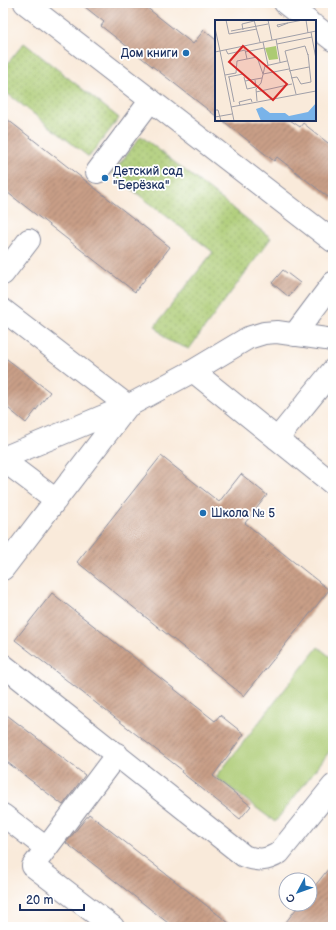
<svg xmlns="http://www.w3.org/2000/svg" width="336" height="930" font-family="'Balsamiq Sans',sans-serif">
  <defs>
    <pattern id="grass-dots" width="8" height="8" patternUnits="userSpaceOnUse"><rect width="8" height="8" fill="#accb73"/><path d="M2 2h.1M6 6h.1" fill="none" stroke="#8ba562" stroke-width="1.8" stroke-linecap="round"/></pattern>
    <pattern id="building-hatch" width="6" height="6" patternUnits="userSpaceOnUse"><rect width="6" height="6" fill="#c99f87"/><path d="M-1 1l2-2M0 6l6-6M5 7l2-2" fill="none" stroke="#a28272"/></pattern>
  </defs>
  <rect width="100%" height="100%" fill="#fff"/>
  <filter id="ink" filterUnits="userSpaceOnUse"><feTurbulence type="fractalNoise" baseFrequency=".025" numOctaves="2"/><feDisplacementMap in="SourceGraphic" scale="8" xChannelSelector="R" yChannelSelector="G"/><feConvolveMatrix kernelMatrix="1 2 1 2 8 2 1 2 1" color-interpolation-filters="sRGB"/></filter>
  <filter id="wash" filterUnits="userSpaceOnUse"><feTurbulence type="fractalNoise" baseFrequency=".012" numOctaves="4" result="noise"/><feDisplacementMap in="SourceGraphic" scale="16" xChannelSelector="R" yChannelSelector="G"/><feGaussianBlur stdDeviation="0.9" result="paint"/><feColorMatrix in="noise" values="0 0 0 0 0 0 0 0 0 0 0 0 0 0 0 0 0 1.4 0 .05"/><feComposite in="paint" operator="in"/></filter>
  <g filter="url(#wash)">
    <rect width="100%" height="100%" fill="#f9eada"/>
    <path fill="url(#grass-dots)" stroke="#647d68" d="M24,43L119,118L89,157L3,90V69Z
      M141,136L271,238L189,349L167,340L155,326L213,252L112,174Z"/>
    <path fill="#accb73" stroke="#647d68" d="M318,647L333,659V747L275,822L216,777Z"/>
    <g id="blocks">
      <path fill="url(#building-hatch)" d="M80,3H141L193,44L204,30L216,40V116L101,26L104,22Z
        M3,116L170,247L135,292L3,189Z
        M222,120H290L300,127L303,123L333,147V201L277,157L274,161Z
        M283,270L300,283L289,297L272,283Z
        M3,356L50,392L26,423L3,404Z
        M161,456L219,502L241,474L267,495L245,523L329,590L244,696L77,562Z
        M52,593L215,721L220,715L244,734L213,776L251,806L240,819L181,772L182,770L15,640Z
        M3,712L85,775L63,805L3,759Z
        M89,814L234,927H173L101,870L66,843Z
        M333,863V927H282L300,904H310V892Z"/>
    </g>
  </g>
  <g filter="url(#ink)">
    <use href="#blocks" fill-opacity="0" stroke="#8a8c9c" stroke-width="1"/>
    <g fill="none" stroke-linecap="round" stroke-linejoin="round">
      <g stroke="#8a8c9c" stroke-width="24">
        <path id="minor" d="M25,3L333,241
          M285,3L308,21
          M315,26L333,40
          M97,172L151,100
          M3,274L29,240
          M3,310L128,406
          M294,335L333,283
          M193,371L333,484
          M277,439L333,370
          M3,458L128,406L193,371L248,338L264,333L277,332L333,340
          M3,460L56,500
          M3,569L127,407
          M3,665L244,856C258,861 266,861 279,853L333,786
          M3,815L46,848
          M113,927L33,866L117,754"/>
      </g>
      <use href="#minor" stroke="#fff" stroke-width="22"/>
    </g>
  </g>
  <g fill="#1f6fb2" stroke="#fff" stroke-width="1.5">
    <circle cx="186" cy="53" r="4"/>
    <circle cx="105" cy="178" r="4"/>
    <circle cx="203" cy="513" r="4"/>
  </g>
  <g text-anchor="middle" stroke-width="3.5" stroke-linejoin="round" paint-order="stroke">
    <g font-size="12" fill="#1b2f5e" stroke="#fff" text-anchor="start">
      <text x="178" y="57" text-anchor="end">Дом книги</text>
      <text x="113" y="175">Детский сад<tspan x="113" dy="14">"Берёзка"</tspan></text>
      <text x="211" y="517">Школа № 5</text>
    </g>
  </g>
  <g transform="translate(215 20)">
    <rect width="101" height="101" fill="#f9eada"/>
    <path d="M61,26L63,39L54,40L50,28Z" fill="#accb73"/>
    <path d="M101,83V101H46L41,89L47,87L55,93H70L74,96L93,92Z" fill="#79b3e9"/>
    <path fill="none" stroke="#a09fa8" stroke-width="1" d="M11,0L14,14L42,9M39,0L45,22M53,0L57,20M91,0L93,13M62,5L88,0M62,5L63,7L73,3M0,8L5,31M28,10L27,4L39,1M16,11L53,4M96,12L101,39M61,19L65,42M48,22L53,45M62,24L97,17M11,30L13,34L30,30L32,39M5,31L19,101M0,32L101,11M30,32L49,28M74,51L94,47M48,54L74,49M10,55L21,53L22,41L42,37L48,54M13,57L28,54M14,57L19,82M29,57L32,69L41,67L40,60M76,58L82,57L86,64L96,62L93,34M30,61L47,58M41,72L77,64M81,74L70,31L90,26L93,35M42,81L41,69L46,63L50,46L72,41M25,85L24,82L36,79L37,82M16,87L101,71M0,90H3L6,101M0,97L17,94"/>
    <path fill="#d62828" fill-opacity="0.15" stroke="#d62828" stroke-width="2" d="M28,26L72,64L58,80L14,42Z"/>
    <rect width="101" height="101" fill="none" stroke="#1b2f5e" stroke-width="2"/>
  </g>
  <rect width="336" height="930" fill="none" stroke="#fff" stroke-width="16"/>
  <g transform="translate(298 892) rotate(229)"><circle r="19" fill="#ffffff" stroke="#a4acbf"/>
  <path d="M0-3L7 15L0 10L-7 15Z" fill="#1f6fb2"/>
  <text y="-6" font-size="11" font-weight="bold" text-anchor="middle" fill="#1b2f5e">С</text>
  </g>
  <path d="M20 904v6h64v-6" fill="none" stroke="#1b2f5e" stroke-width="2"/>
  <text x="26" y="904" font-size="12" fill="#1b2f5e" stroke="#ffffff" stroke-width="3" paint-order="stroke">20 m</text>
</svg>
